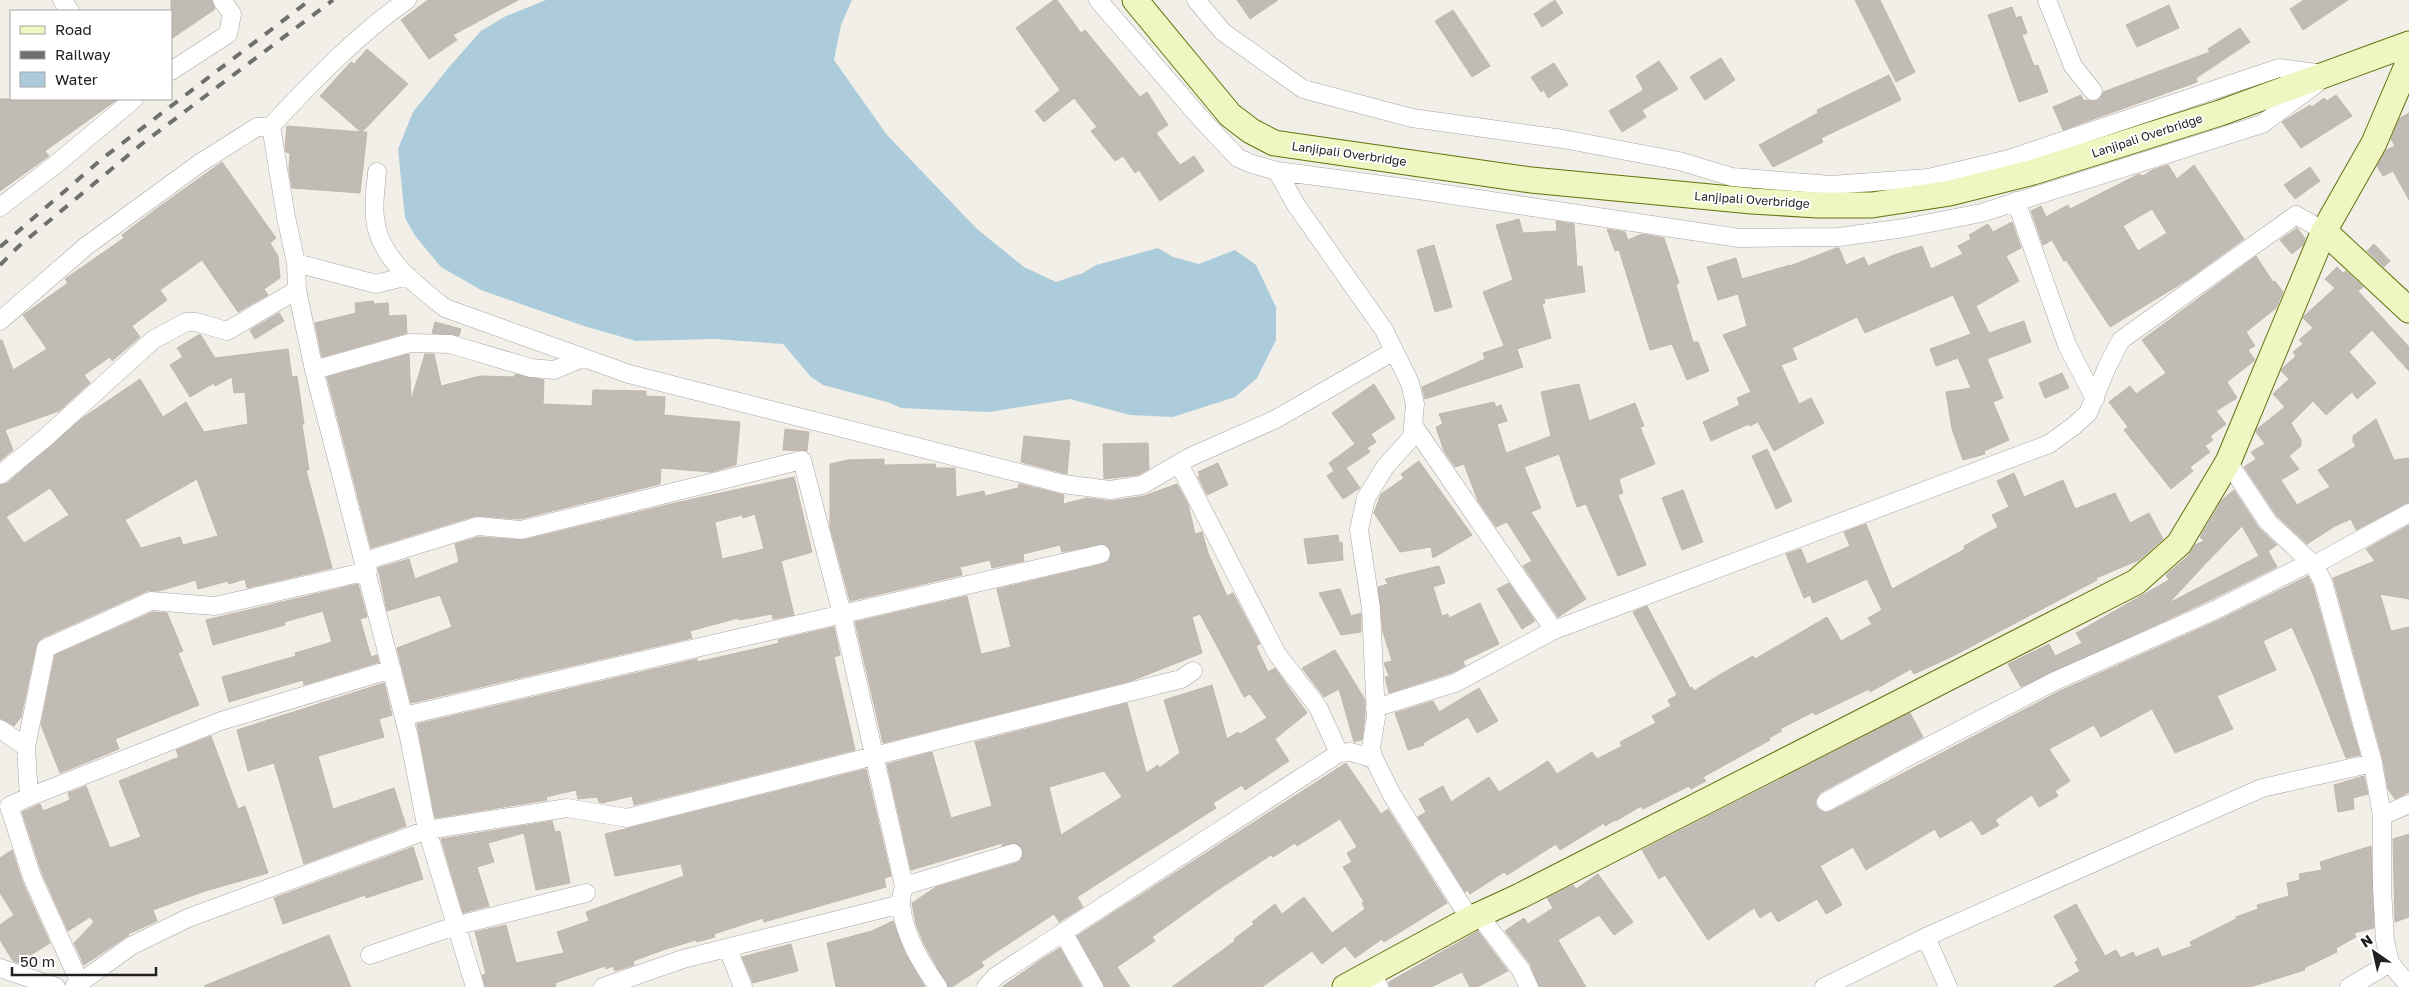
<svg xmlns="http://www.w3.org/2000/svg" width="2409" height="987" font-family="'Golos Text',sans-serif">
  <rect width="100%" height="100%" fill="#f1efe8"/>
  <path fill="#acccdb" d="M546,0H852L841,25L834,60L887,135L977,229L1024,267L1056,282L1083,273L1096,265L1158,248L1173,257L1199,264L1235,250L1256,265L1276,307V340L1257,378L1235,397L1173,417L1130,415L1070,399L989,412L901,408L887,402L823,385L811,377L783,344L714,339L636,341L584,326L481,290L441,267L416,237L405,218L398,149L413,112L450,66L481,31L504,17Z"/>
  <path fill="#c1bbb5" stroke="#c2b7ab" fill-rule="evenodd" d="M171,0H212L215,9L171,39Z
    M428,0H518L453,35L457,40L429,59L401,20Z
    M1054,0H1057L1081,33L1085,30L1140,97L1147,92L1168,125L1156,133L1180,165L1194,156L1204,171L1160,201L1139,170L1135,173L1123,156L1115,161L1091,131L1097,127L1074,98L1044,122L1035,111L1060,90L1016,28Z
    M1237,0H1278L1250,19Z
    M1555,0L1563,13L1542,27L1534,14Z
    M1855,0H1880L1915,72L1896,82Z
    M2304,0H2348L2303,30L2290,9Z
    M2169,5L2179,28L2137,47L2126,25Z
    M2012,7L2016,18L2021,16L2027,33L2022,35L2034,66L2038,65L2048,92L2019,102L1988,15Z
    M1453,10L1490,66L1472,77L1435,21Z
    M2240,28L2250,42L2196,78L2197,82L2063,130L2053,107L2081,95L2083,100L2095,101L2100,99L2103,92L2210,52L2208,49Z
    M367,49L408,84L362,132H367L360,193L292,188L289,169L290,153L286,152L285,148L287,126L361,132L320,96L351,62L354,64Z
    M1721,58L1735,80L1705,100L1690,77Z
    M1659,61L1678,89L1642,110L1646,117L1622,132L1609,111L1642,91L1643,89L1636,76Z
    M1554,63L1568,85L1548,98L1544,90L1541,92L1531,77Z
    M1889,75L1901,100L1821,138L1823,142L1773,167L1759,145L1818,113L1817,110Z
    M2336,95L2352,116L2301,148L2282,122L2310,105L2312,107L2324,98L2327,101Z
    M0,99H118L45,151L49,156L0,191Z
    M2409,113V200L2393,171L2383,176L2377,166L2386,150L2395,146L2391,139L2400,118Z
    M222,162L276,238L270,243L278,256L280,278L264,289L268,295L238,312L202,260L160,290L167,300L132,326L140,337L112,361L110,357L84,375L90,383L59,411L5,430L13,450L0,461V340H2L13,370L47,349L23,315L68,283L65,279L124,238L122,235L159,207Z
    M2168,165L2177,179L2194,165L2244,239L2187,280L2110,327L2066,260L2064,261L2052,240L2043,245L2031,211L2041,206L2046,217L2068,205L2070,209L2139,174L2143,176L2152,170ZM2152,209L2167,233L2138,251L2123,226Z
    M2310,167L2320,181L2295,199L2284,185Z
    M1519,219L1523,233L1557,231L1556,221L1574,224L1577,267L1582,266L1585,292L1544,299L1545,303L1542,304L1551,338L1517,349L1523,367L1425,399L1422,387L1485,359L1483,353L1504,346L1483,292L1513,280L1496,225Z
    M2012,222L2021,248L2006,256L2019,281L1976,306L1989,333L2024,321L2031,342L1987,359L2003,398L1993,402L2009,440L1984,451L1985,454L1963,460L1952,429L1946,392L1971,388L1958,358L1936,366L1930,349L1971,334L1953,295L1865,333L1857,317L1792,348L1797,359L1781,365L1799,404L1811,398L1824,423L1774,451L1758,422L1750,426L1749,424L1711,441L1703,422L1740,405L1737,398L1751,392L1723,335L1747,326L1738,294L1718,300L1707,267L1736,258L1742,279L1790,265V266L1836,248H1839L1846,265L1864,257L1868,266L1894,255L1922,246L1931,269L1963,254L1958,246L1971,239L1969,235L1988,224L1993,232Z
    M2297,228L2305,238L2303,245L2292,254L2280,240Z
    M1607,229L1625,232L1628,240L1642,234L1664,238L1679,283L1676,285L1693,342H1698L1709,371L1687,380L1672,344L1650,350L1619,250L1615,251Z
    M2374,244L2390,261L2384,267L2367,251Z
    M1434,245L1452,307L1435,312L1417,250Z
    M2256,256L2273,282L2275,281L2283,292L2276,308L2246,332L2255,346L2248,350L2255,360L2227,382L2237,398L2216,411L2226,424L2210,436L2213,440L2205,446L2210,452L2190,467L2193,471L2171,489L2124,430L2128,427L2109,402L2130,386L2136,394L2166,373L2142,340Z
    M2337,267L2343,273L2346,271L2363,287L2358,291L2409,347V371L2372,330L2349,352L2376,383L2357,399L2352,392L2326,415L2313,401L2291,423L2301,440V446L2289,456L2299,469L2281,480L2297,505L2330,487L2318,470L2356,446L2353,442V436L2376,419L2394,460L2409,458V502L2356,530L2351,519L2335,526L2307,544L2276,515L2244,467L2256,459L2251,452L2265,444L2256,432L2257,429L2285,407L2273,394L2289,379L2281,371L2283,368L2296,356L2293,352L2303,344L2299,340L2313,328L2303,318L2304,316L2335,288L2325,279Z
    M373,301L374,304L388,303L389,316L406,315L407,333L322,357L315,323L356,313L355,303Z
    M279,313L284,321L255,339L250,330Z
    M435,322L461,329L459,336L432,333Z
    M200,334L215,358L288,349L292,377L297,376L304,424H302L309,470H306L332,568L247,588L245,579L229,584L228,581L198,589L196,580L159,591H147L42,638L36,646L21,717L14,726L0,718V485L7,483L81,419L140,379L163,417L186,402L204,432L248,424L245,392L234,393L232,377L215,386L214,383L190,397L170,365L183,357L177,348ZM197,479L218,536L183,545L180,537L141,548L125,520ZM50,488L69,515L24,543L6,517Z
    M409,354L411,400L425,354H434L441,386L480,376L515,377V374L544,380L543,404L592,406L593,390L646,391V396L665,397L664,415L740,422L736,465L711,472L661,468L660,484L520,519L475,516L371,548L327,377Z
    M2062,373L2069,388L2045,398L2039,383Z
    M1374,384L1395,418L1371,434L1376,442L1367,448L1370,452L1346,468L1360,488L1343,499L1327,476L1334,471L1329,463L1355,444L1332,413Z
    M1579,384L1589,421L1635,403L1644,426L1640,427L1655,464L1619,479L1623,493L1618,495L1646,565L1618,576L1586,504L1577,507L1559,454L1524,467L1541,508L1531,512L1586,599L1558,617L1523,566L1532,561L1507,522L1496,527L1478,501L1464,464L1455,467L1444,451L1436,427L1443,424L1439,414L1494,402L1496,407L1501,405L1507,421L1497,424L1506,453L1551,436L1541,392Z
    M785,429L809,432L807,451L783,450Z
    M1024,436L1070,441L1067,474L1021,462Z
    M1148,443L1149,469L1138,475L1104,479L1103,444Z
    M1767,449L1792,501L1776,509L1752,456Z
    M884,459V465L935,464L936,468H955L956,497L984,491L985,496L1018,488L1019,484L1064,495L1063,504L1087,498L1111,501L1144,496L1177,484L1188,504L1195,534L1202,532L1208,553L1227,596L1233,593L1260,644L1256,646L1268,672L1275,668L1307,713L1275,739L1289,761L1245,790L1242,785L1213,803L1216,808L1077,897L1083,907L1059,922L1054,914L981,962L984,966L952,987H948L924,944L916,924L912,903L936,887L1016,863L1021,860L1023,850L1015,843L1001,846L1006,842L911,870L887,764L932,752L951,818L992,806L975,742L1127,703L1146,773L1158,765L1159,768L1180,753L1164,700L1212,685L1227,739L1238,732L1240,734L1267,718L1250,694L1244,697L1200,614L1192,617L1202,653L1131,681L883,743L855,622L967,596L981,654L1011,647L997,589L1103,564L1109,561L1111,552L1104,544L1062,552L1060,545L1023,554L1024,561L992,568L990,560L960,567L962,575L850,601L830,527V464L848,460ZM1104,771L1122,797L1061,835L1049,787Z
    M1419,461L1472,535L1433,558L1431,547L1400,552L1374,513L1381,494L1404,478L1401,474Z
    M1218,463L1228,485L1207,495L1198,477L1200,476L1198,472Z
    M2014,473L2024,497L2063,480L2075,509L2115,493L2130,523L2149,513L2163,539L2139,560L2096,578L2097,580L1955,655L1914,674L1911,669L1870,692L1869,689L1815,715L1813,712L1780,729L1782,731L1769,738L1770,740L1703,777L1706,781L1691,789L1689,786L1643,809L1641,806L1616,821L1615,820L1605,826L1604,823L1560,850L1556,844L1507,875L1504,872L1470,894L1467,890L1465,892L1418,817L1426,812L1419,799L1443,786L1451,802L1489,777L1499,792L1548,761L1557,774L1592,752L1597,759L1622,746L1620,742L1656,723L1652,716L1671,706L1668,700L1677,695L1633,612L1647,606L1690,688L1692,687L1694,691L1719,675L1753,656L1755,659L1827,617L1841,641L1872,624L1868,618L1882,610L1867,579L1813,603L1810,595L1804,598L1786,554L1801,549L1807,564L1850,546L1844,532L1866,524L1892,589L1965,549L1964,546L1998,527L1992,515L2009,507L1997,481Z
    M794,477L812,552L781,561L794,615L773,619L772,614L739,620L738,618L690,631L692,638L411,703L397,648L452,627L440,595L387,611L378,568L409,559L415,579L459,562L455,544L479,537L524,540L675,503ZM755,514L764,549L722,559L715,522L742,515L743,518Z
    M1683,490L1703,542L1682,550L1662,498Z
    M2234,490L2259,528L2277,545L2268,551L2277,567L2208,601L2021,687L2008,664L2049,644L2055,656L2082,643L2076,633L2169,580L2166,575L2189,555L2195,545L2204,541L2200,537L2222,500ZM2242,526L2259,556L2169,603L2206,563Z
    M2409,525V599L2380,594L2391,631L2409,627V792L2395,799L2388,789L2383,760L2333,578L2375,561L2366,549Z
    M1338,535L1339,543L1342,542L1343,560L1308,564L1304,539Z
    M1439,566L1445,583L1433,587L1442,616L1448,614L1449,618L1480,603L1499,644L1463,661L1465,666L1451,673L1389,693L1385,677L1389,676L1384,663L1392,661L1383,632L1378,587L1388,584L1385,579Z
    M2308,576L2313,586L2360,755L2346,758L2313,674L2292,627L2263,641L2276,670L2217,696L2233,729L2175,753L2152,709L2101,737L2094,725L2049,749L2070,781L2055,791L2058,796L2039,807L2032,795L1995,820L1999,825L1982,835L1972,820L1940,838L1935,829L1866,870L1853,847L1820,866L1842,905L1826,914L1817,899L1778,922L1771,911L1760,918L1754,908L1708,940L1665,875L1659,879L1642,850L1910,713L1923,737L1820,793L1815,801L1817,808L1825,813L1831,811L2060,691L2217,621Z
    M1509,583L1535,621L1522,629L1497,589Z
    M358,584L367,617L360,619L371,657L377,655L379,662L304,685L303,680L229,702L222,677L296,656L295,653L332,642L323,611L284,622L285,625L213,645L206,620Z
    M1340,589L1351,616L1361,613V632L1341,635L1319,593Z
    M153,612L167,613L183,651L178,653L199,705L115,739L119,749L60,773L41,725L55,655Z
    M834,627L840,655L834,657L855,750L634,805L632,796L602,803L599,802L597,797L578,799L576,790L546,797L547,800L435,818L417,724L697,659V662L759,648L779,643L778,640Z
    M1335,650L1365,700V716L1362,740L1354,742L1339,689L1324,697L1302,668Z
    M384,683L392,715L379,719L384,737L318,756L333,809L394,788L406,826L304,864L274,763L248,771L237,730Z
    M1479,688L1498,721L1477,733L1468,717L1423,743L1424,745L1408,750L1395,713L1433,701L1439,712Z
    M211,736L238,809L245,806L268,873L202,892L153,910L157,921L128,934L129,935L84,965L74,943L94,922L90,917L68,931L42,873L22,812L40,804L43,811L70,800L68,793L86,786L110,848L141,837L119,781L179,757L176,750Z
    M1346,763L1381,814L1388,809L1447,903L1384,942L1382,939L1355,958L1345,946L1322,964L1312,951L1262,987H1172L1235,941L1234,939L1254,924L1252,922L1275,904L1282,914L1304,897L1332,933L1365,909L1362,903L1364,902L1343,867L1352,862L1347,853L1357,847L1340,819L1297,846L1295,843L1273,857L1271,855L1216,891L1152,937L1155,941L1117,967L1130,987H1105L1077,936Z
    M866,769L891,876L884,878L886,887L764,922L763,918L714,934L715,937L697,942L696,940L663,950L633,961L634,965L615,971L613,966L606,969L605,966L555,983L556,987H485L482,975L486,974L475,932L506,925L516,963L564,953L557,932L589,921L586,912L684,876L681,864L615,876L605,834Z
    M2364,776L2368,794L2353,798L2354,809L2338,812L2334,785Z
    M552,821L555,832L560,831L570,883L536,890L524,833L488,843L494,862L477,867L489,906L463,913L441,839Z
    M2409,834V917L2395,922L2393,839Z
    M2371,846L2374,928L2354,933L2356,937L2336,948L2337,952L2304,968L2305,970L2250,987H2053L2080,971L2075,962L2078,960L2054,916L2076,904L2105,956L2116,950L2121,958L2133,952L2136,957L2158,948L2162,957L2192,946L2190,942L2236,919V917L2258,909L2257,905L2289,896L2287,883L2300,880L2299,874L2322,870L2320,862Z
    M413,847L423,879L366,898L365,895L283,924L274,898Z
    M12,850L22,881L50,943L18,963L13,961L0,940V925L14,915L0,893V858Z
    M1598,874L1633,922L1614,935L1599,915L1558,940L1586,987H1539L1530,964L1505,931L1524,918L1528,924L1553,908L1547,898L1573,885L1576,889Z
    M893,921L905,953L925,987H836L827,943L872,931Z
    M1478,931L1508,971L1477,987H1470L1462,972L1431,987H1389V982Z
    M329,935L351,987H205L204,986Z
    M791,944L798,971L753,983L742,957Z
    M1060,948L1082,987H1002L1042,959Z"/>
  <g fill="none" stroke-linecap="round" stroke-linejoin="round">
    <g stroke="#a5a5a5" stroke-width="19">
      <path id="street" d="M62,0L70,11
        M1098,0L1203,121L1238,158L1252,164L1277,171L1405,188L1739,238L1839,237L1904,228L1981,213L2262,124L2316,84
        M1196,0L1223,32L1303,89L1412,118L1563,139L1679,161L1732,177L1831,185L1928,178L2009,159L2279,68L2323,74
        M2047,0L2073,66L2093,91
        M171,71L228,34L232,14L222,0
        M271,126L286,217L296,263L297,290L314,370L409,737L427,830L475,987
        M1277,171L1296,205L1384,330L1410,383L1415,404L1412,437L1385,467L1366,498L1359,530L1371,608L1376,717L1371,748L1374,759L1392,795L1470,919
        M377,172C376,187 373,203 375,218C378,257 417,286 445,308L629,374L1063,484L1110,490L1142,485L1188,458L1276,419L1394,351
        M2016,201L2067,345L2095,399
        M0,207L55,165L134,99
        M296,263L376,284L408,276
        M0,321L85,247L200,163L257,127L271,126C314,80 356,36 407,0
        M314,370L410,343L450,344L531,368L554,370L583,358
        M1413,425L1554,630
        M2228,462L2268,522L2314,565L2323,582L2373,763L2382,816V888L2385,940L2390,963L2409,986
        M1179,464L1277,654L1318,707L1339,753
        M0,475L44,439L153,340L186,322H196L227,331L297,290
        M365,561L478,526L521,530L802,460L842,614L904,886C903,892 900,899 901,905C904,935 921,963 938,987
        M2314,565L2409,513
        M1375,708L1455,683L1554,630L2049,444L2075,425L2088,413L2107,367L2121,340L2296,215L2324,231
        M404,716L1101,554
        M0,729L26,747
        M29,797L221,721L392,669
        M1826,802L1902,760L2055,681L2213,611L2311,562
        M2382,816L2409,804
        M904,886L1013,853
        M1479,915L1521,970L1529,987
        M1063,932L1094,987
        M1926,937L1948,987
        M728,949L743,987
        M370,955L455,926L586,893
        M0,968L56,987
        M1372,972L1379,987
        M80,983L32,877L9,806L29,797L26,747L46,648L151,601L215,606L368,571
        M74,987L131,946L188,918L427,830L567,808L627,818L1181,679L1193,671
        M603,987L683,959L901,904
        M986,987L996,976L1339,753L1351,752L1374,759
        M1824,987L1926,937L2262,788L2373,763
        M2349,987L2390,963"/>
    </g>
    <g stroke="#60740c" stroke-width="27">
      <path id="secondary" d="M1135,0L1230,115L1251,131L1274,143L1531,180L1752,201L1817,205H1872L1950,193L2033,172L2220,113L2409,44
        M2324,231L2409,310
        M1345,987L1470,919L1520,896L2136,582L2179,544L2228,462L2324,231L2374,143L2409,61"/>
    </g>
    <use href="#street" stroke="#fff" stroke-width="18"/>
    <use href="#secondary" stroke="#eff6c1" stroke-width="25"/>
    <path stroke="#6f6f6f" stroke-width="4" stroke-dasharray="10 10" stroke-linecap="butt" d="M0,247L103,158L310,0
      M0,265L19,246L143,143L333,0"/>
  </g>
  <g text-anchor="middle" stroke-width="4" stroke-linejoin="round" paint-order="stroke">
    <g font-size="12" fill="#212121" stroke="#fff">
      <text transform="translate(2147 136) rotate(-18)" y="4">Lanjipali Overbridge</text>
      <text transform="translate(1349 154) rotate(8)" y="4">Lanjipali Overbridge</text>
      <text transform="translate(1752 200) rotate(4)" y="4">Lanjipali Overbridge</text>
    </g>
  </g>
  <rect x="10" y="10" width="162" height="90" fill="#ffffff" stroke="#a6a6a6"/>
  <rect x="20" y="26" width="25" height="8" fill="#eff6c1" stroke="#a6a6a6"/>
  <text x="55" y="35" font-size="15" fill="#212121">Road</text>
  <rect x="20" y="51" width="25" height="8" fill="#6f6f6f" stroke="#a6a6a6"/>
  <text x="55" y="60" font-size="15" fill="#212121">Railway</text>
  <rect x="20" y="72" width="25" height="15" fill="#acccdb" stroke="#a6a6a6"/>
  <text x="55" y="85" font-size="15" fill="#212121">Water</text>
  <g transform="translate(2374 952) rotate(326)" stroke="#ffffff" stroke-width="4" paint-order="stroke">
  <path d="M0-4L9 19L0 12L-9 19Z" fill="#212121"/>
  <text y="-8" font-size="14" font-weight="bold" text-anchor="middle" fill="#212121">N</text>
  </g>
  <path d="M12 967v8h144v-8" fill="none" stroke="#212121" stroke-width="2.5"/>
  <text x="20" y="967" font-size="15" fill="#212121" stroke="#ffffff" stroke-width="4" paint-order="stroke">50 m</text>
</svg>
